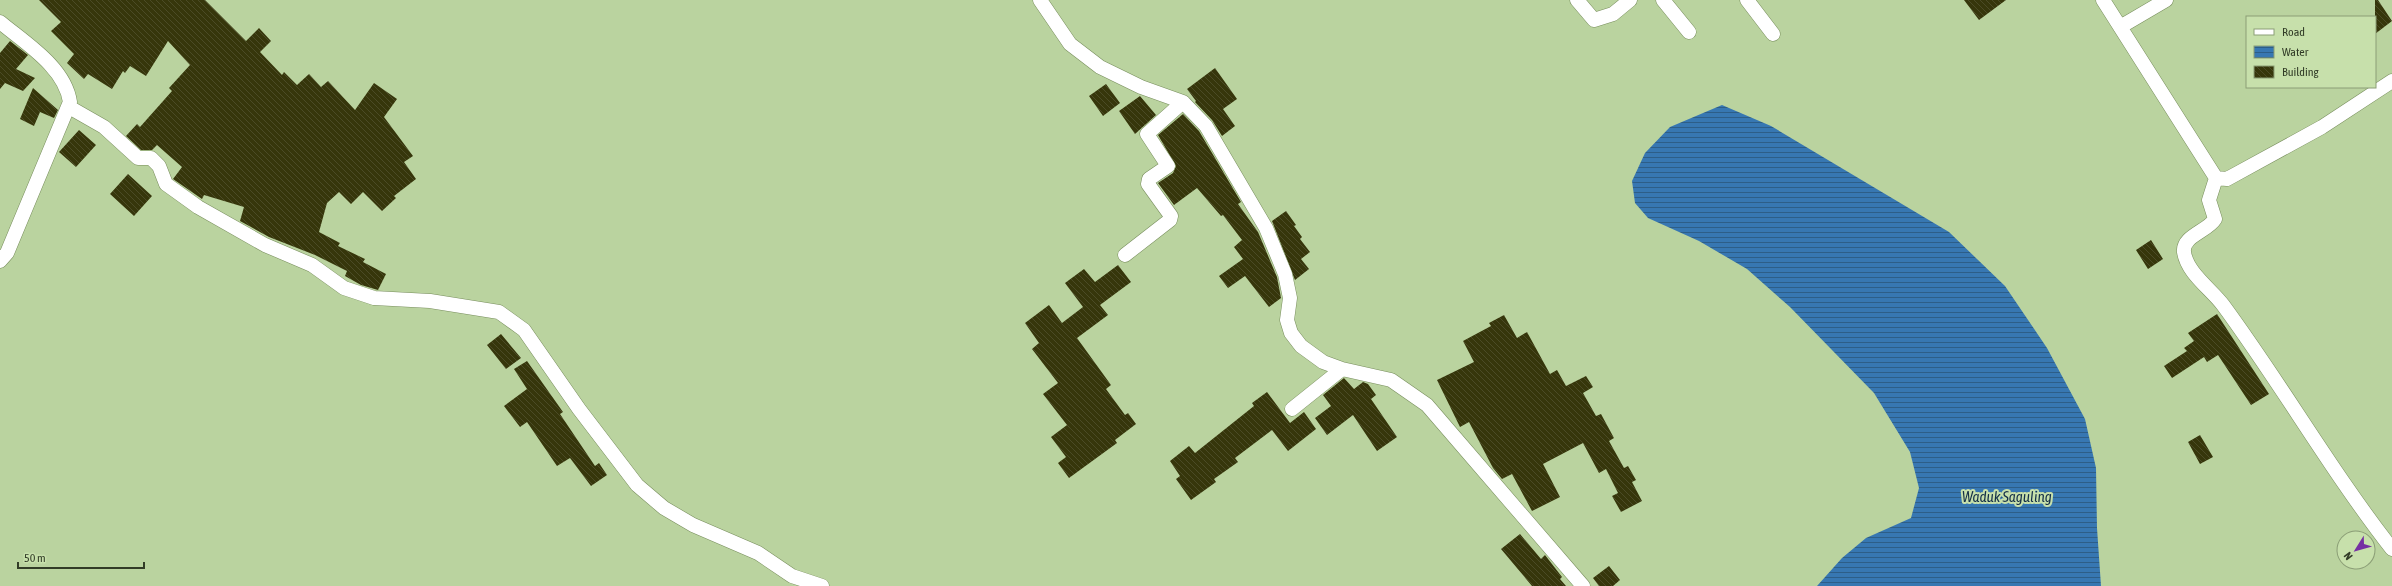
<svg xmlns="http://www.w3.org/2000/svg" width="2392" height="586" font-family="'Asap Condensed',sans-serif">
  <defs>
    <pattern id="water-rules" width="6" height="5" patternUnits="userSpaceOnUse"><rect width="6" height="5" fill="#3777b2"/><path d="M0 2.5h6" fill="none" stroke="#2d5e88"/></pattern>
    <pattern id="building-back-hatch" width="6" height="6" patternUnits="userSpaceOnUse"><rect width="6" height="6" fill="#36360b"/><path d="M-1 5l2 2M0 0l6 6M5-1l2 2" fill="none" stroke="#4b4b26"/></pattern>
  </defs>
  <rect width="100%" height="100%" fill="#bad39f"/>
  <path fill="url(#water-rules)" d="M1722,105L1771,126L1949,232L2005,286L2047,348L2085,419L2096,468L2097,528L2101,586H1817L1842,558L1866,538L1911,518L1919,488L1910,452L1874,393L1790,307L1747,269L1699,241L1648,218L1635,203L1632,181L1645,153L1670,127Z"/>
  <path fill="url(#building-back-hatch)" d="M39,0H205L246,41L259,28L271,41L260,52L282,75L284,72L297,85L309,74L321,87L328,81L355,110L374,83L397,99L384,117L413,156L404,162L416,179L394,196L396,198L382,211L363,192L351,204L339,192L327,203L319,232L340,243L338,246L365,259L363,262L386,274L378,290L361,285L345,276L347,271L315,255L269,237L240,221L244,207L204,195L202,199L173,179L182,167L157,145L152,150H141L126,136L137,124L140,127L172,91L169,88L190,65L168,41L146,76L130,66L125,73L123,71L112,89L88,74L84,79L67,63L74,54L51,31L61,22Z
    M1964,0H2006L1979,20Z
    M2375,0H2378L2392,21L2375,34Z
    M10,41L28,55L16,69L35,78L23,91L5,83L0,89V53Z
    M1215,68L1237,99L1223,109L1235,126L1222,136L1212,120L1195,102L1196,101L1187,89Z
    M1106,84L1120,103L1103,116L1089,96Z
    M33,88L58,110L54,118L40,112L34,126L20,119Z
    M1140,96L1156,115L1135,134L1119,111Z
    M1183,114L1199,131L1241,202L1238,204L1258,232L1277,277L1281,298L1269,307L1245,276L1228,288L1219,276L1243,259L1234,247L1242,240L1223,215L1221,216L1197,188L1174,205L1158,183L1173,173L1176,166L1158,135Z
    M79,130L96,145L76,167L59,152Z
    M128,174L152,196L134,216L110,194Z
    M1286,211L1296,225L1294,226L1302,237L1300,239L1310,252L1301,259L1309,269L1295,280L1272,221Z
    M2151,240L2163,259L2148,269L2136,250Z
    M1118,265L1131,282L1100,305L1108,315L1077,338L1111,385L1106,389L1125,415L1128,413L1136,424L1115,440L1117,443L1069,478L1058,463L1066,457L1051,437L1067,425L1043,394L1058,383L1032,349L1039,343L1025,323L1049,305L1062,323L1083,307L1065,283L1084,269L1095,282Z
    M2217,314L2269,394L2251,405L2218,355L2207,362L2204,357L2172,378L2164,366L2187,351L2184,348L2194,341L2188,333Z
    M1504,315L1517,338L1527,332L1550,374L1557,370L1566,386L1586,376L1593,387L1583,393L1596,416L1601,414L1614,438L1609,441L1624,468L1628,466L1636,480L1632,482L1642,501L1621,512L1612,496L1618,493L1606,469L1599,473L1583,443L1543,464L1560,497L1532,511L1512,474L1502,479L1493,468L1469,422L1460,427L1437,380L1474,362L1463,341L1491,326L1489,323Z
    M501,334L521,358L506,369L487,345Z
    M527,361L563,412L560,414L595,466L599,463L607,475L591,486L570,458L557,466L527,422L520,427L504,406L527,389L514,369Z
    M1344,378L1354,389L1363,382L1368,384L1376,395L1371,399L1397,437L1377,451L1353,415L1327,435L1315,418L1331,406L1323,395Z
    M1267,392L1290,423L1304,412L1316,429L1288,451L1272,430L1235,458L1238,462L1214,479L1216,482L1191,500L1176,479L1180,476L1170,461L1189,446L1195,453L1254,406L1252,403Z
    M2200,435L2213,457L2200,464L2188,442Z
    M1520,534L1541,559L1545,555L1562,577L1560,579L1566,586H1532L1501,549Z
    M1609,566L1620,580L1613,586H1599L1593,578Z"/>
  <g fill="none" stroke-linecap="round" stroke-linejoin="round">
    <g stroke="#788e5d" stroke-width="15">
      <path id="minor" d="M1040,0L1070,44L1100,67L1141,87L1183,102L1206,126L1266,228L1285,274L1290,298L1287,320L1291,333L1301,346L1323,362L1342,369L1391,380L1427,405L1583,586
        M1577,0L1594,20L1613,14L1630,0
        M1663,0L1689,32
        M1747,0L1773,34
        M2103,0L2216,178L2227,179L2322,127L2392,81
        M0,22C25,43 65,67 70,102L7,253L0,261
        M2120,27L2166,0
        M69,107L104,127L138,158H151L159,166L166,184L198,207L265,245L312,265L344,288L374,298L430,301L499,312L524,330L579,409L637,485L664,508L693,525L758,553L792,576L822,586
        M2216,178L2209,200L2215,219C2208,231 2182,236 2184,252C2187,273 2211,289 2223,305C2282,385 2331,471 2392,549
        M1125,255L1170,220L1171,216L1148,184L1149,179L1168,166L1147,134L1183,102
        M1292,409L1342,369"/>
    </g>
    <use href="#minor" stroke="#fff" stroke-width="14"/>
  </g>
  <g text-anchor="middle" stroke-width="4" stroke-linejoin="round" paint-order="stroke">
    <g font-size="15" font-style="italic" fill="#132e47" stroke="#c7e0ab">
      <text x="2007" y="502">Waduk Saguling</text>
    </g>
  </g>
  <rect x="2246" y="16" width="130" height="72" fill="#c7e0ab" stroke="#8b9e76"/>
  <rect x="2254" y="29" width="20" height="6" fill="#ffffff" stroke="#8b9e76"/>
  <text x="2282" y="36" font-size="12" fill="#323c27">Road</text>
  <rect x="2254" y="46" width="20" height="12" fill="url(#water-rules)" stroke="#8b9e76"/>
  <text x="2282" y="56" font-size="12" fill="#323c27">Water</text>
  <rect x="2254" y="66" width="20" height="12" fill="url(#building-back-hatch)" stroke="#8b9e76"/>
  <text x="2282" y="76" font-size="12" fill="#323c27">Building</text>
  <g transform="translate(2356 550) rotate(233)"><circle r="19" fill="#c7e0ab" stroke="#8b9e76"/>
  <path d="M0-3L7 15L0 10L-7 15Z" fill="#7630a3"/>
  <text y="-6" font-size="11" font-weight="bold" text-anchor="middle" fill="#323c27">N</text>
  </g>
  <path d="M18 562v6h126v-6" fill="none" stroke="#323c27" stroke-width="2"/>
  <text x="24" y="562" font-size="12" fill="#323c27" stroke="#c7e0ab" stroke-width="3" paint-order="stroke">50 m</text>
</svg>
